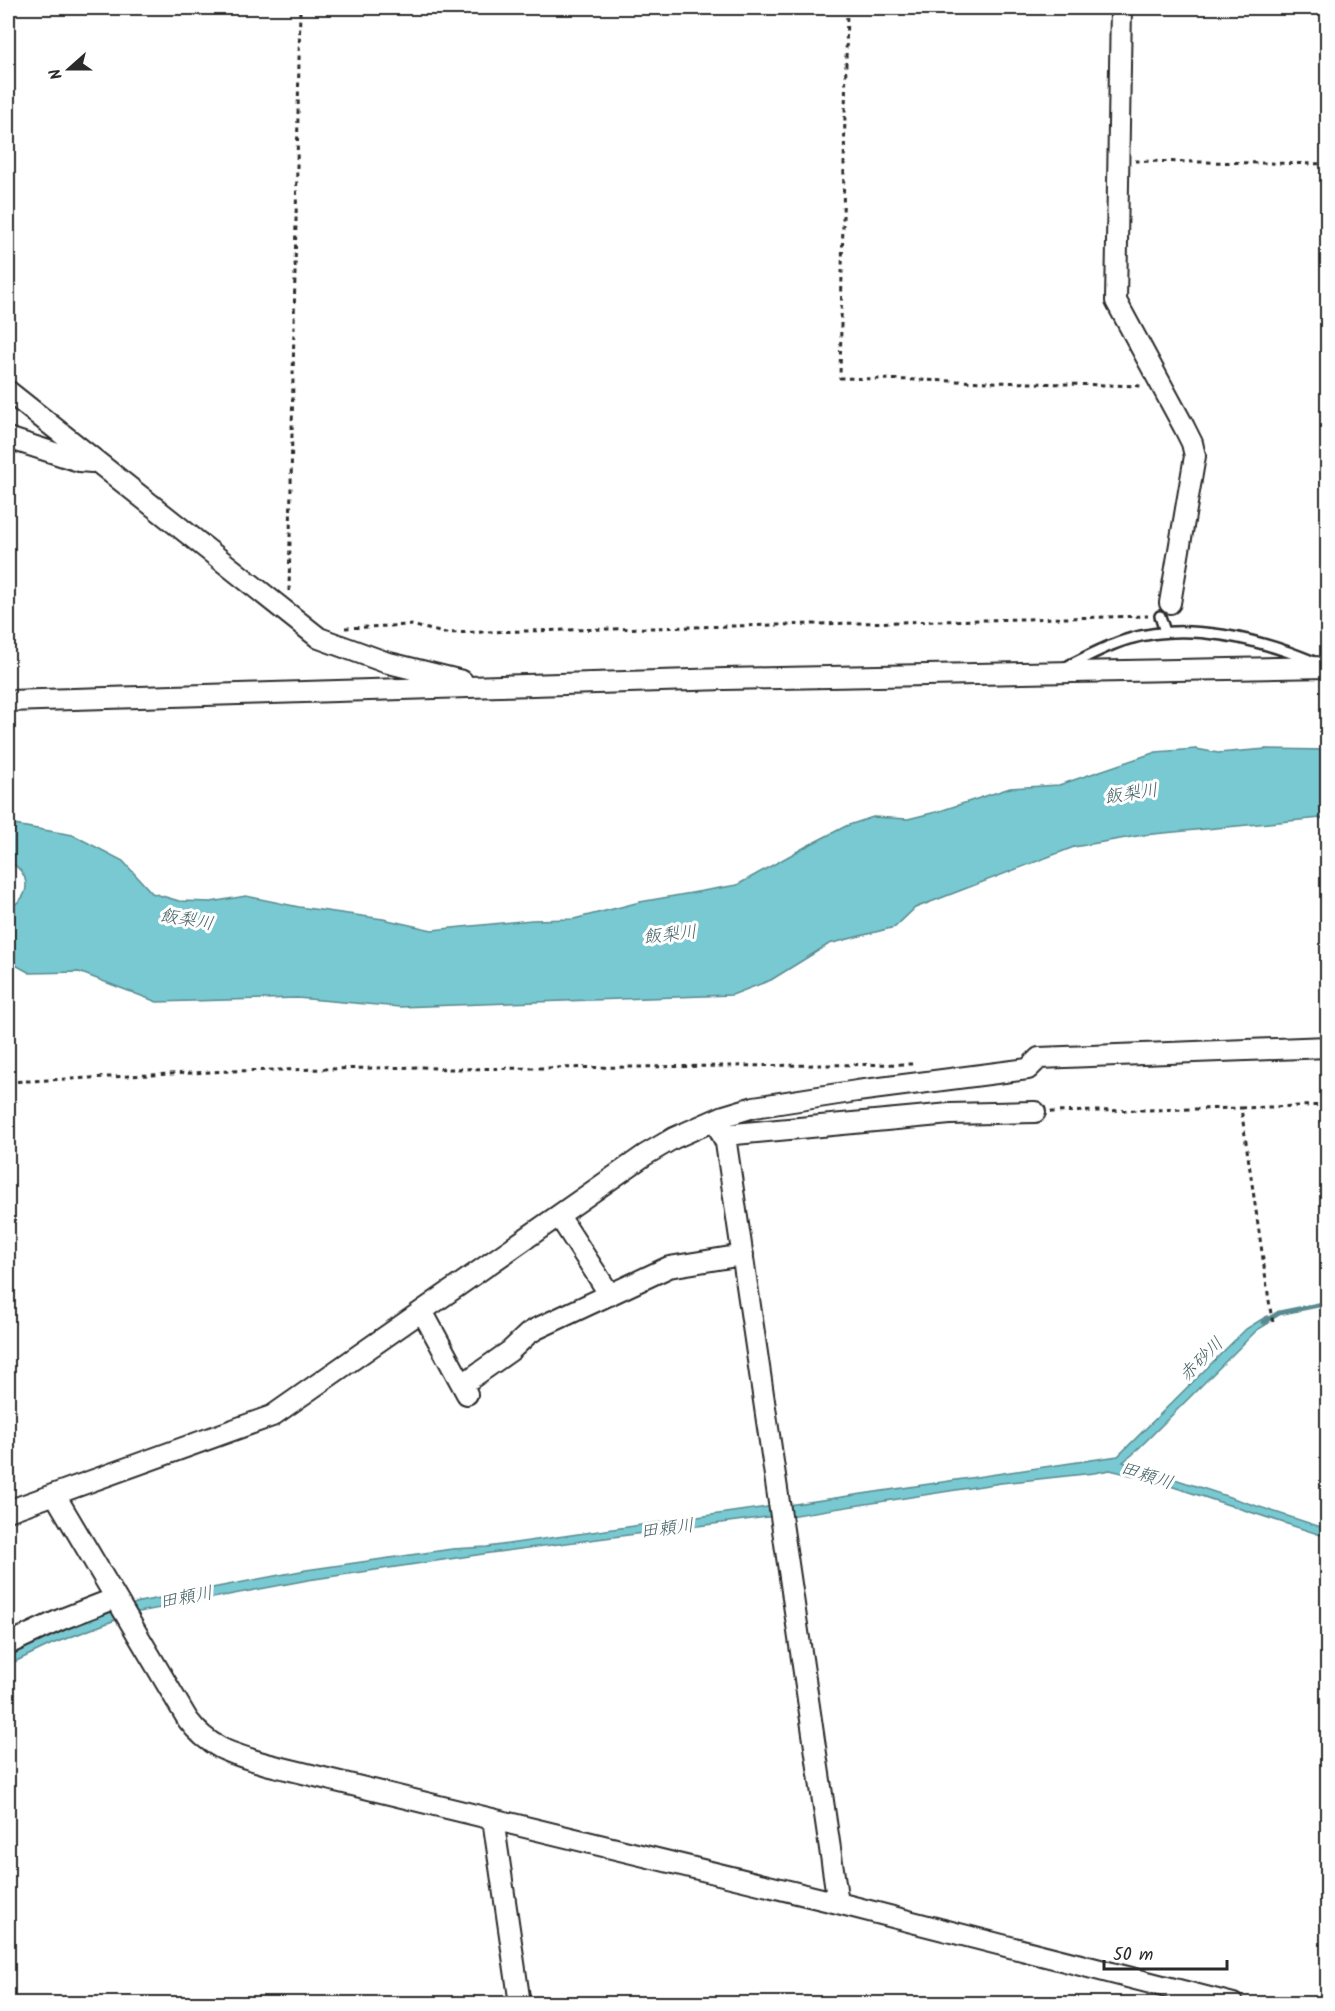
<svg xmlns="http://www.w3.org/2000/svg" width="1335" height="2011" font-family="Kalam,'Klee One',sans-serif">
  <rect width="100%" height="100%" fill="#fff"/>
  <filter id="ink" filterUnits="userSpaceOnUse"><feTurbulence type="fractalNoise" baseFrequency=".0167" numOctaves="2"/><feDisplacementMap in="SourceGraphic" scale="12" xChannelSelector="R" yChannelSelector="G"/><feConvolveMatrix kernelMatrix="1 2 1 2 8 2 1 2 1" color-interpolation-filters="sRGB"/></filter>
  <g filter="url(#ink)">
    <path fill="#78c9d1" stroke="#598a8f" stroke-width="1.5" d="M1196,749L1218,753L1266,749L1327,750V819L1321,818L1143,835L1074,847L915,908L895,927L829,944L771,980L732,995L400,1007L297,998L157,1002L79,972L30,973L8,961V908C33,897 31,873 8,861V824L73,835L123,861L152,893L179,901L211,902L246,896L299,907L383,919L432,930L532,920L574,919L640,902L737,885L807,846L846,826L873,817L908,819L940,811L1010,788L1059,785L1156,752Z
      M1267,1316L1269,1323L1257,1330L1132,1455L1123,1462L1327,1529V1537L1152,1480L1110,1470L1094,1473L1001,1483L783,1517L782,1506L1118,1456L1246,1329Z
      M774,1506L775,1516L490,1553L308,1580L134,1613L131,1605L139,1602L306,1570L452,1549L487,1547Z
      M112,1608L118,1619L52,1644L8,1665V1653Z"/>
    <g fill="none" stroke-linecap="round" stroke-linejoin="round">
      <path stroke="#598a8f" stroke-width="5" d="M1264,1322L1279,1313L1328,1303"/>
      <g stroke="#2b2b2b" stroke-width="14">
        <path id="lane" d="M1160,616L1165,632
          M1066,667C1086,657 1107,645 1129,639C1187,621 1260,639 1314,662"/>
      </g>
      <g stroke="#2b2b2b" stroke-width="24">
        <path id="street" d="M1121,8L1116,301L1184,427L1192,443L1195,456L1170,603
          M8,391L319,638L385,662L462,681
          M8,438L79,461L92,462
          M8,701L725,679L1328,667
          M715,1120L726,1143L838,1903
          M724,1135L950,1114L1035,1112
          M559,1216L610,1295
          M422,1311L467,1394
          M463,1384L510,1351L528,1334L536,1329L669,1267L743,1255
          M55,1495L188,1720C210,1749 233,1754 266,1764L838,1903L1233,2004
          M8,1511L272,1416L645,1155L674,1138L724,1116L754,1107L857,1091L1028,1069L1039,1058L1328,1047
          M8,1644L62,1619L116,1598
          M493,1819L520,2004"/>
      </g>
      <path stroke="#2b2b2b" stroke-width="3" stroke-dasharray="4.5 4.5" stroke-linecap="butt" d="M847,8L840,378L1143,386
        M1135,161L1328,164
        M289,591L300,8
        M345,628L411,625L444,633L1148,616
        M8,1082L231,1071L422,1067L447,1069L914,1064
        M1050,1112L1241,1108
        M1273,1322L1271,1314L1241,1108L1328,1105"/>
      <use href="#lane" stroke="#fff" stroke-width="9"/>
      <use href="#street" stroke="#fff" stroke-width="20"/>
    </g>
  </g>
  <g text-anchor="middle" stroke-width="6" stroke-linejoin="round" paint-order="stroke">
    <g font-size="18" font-style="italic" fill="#466265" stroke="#fff">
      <text transform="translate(1131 793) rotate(-8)" y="6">飯梨川</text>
      <text transform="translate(187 919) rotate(10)" y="6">飯梨川</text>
      <text transform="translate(670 934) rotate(-6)" y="6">飯梨川</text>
      <text transform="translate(1201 1359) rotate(-45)" y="6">赤砂川</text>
      <text transform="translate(1147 1475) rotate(18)" y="6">田頼川</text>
      <text transform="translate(667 1528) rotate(-7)" y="6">田頼川</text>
      <text transform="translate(186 1597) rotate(-11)" y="6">田頼川</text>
    </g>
  </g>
  <rect width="1335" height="2011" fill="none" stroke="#fff" stroke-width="30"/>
  <rect x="15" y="15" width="1305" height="1981" fill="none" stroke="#2b2b2b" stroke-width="2" filter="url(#ink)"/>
  <g transform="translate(69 69) rotate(249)" stroke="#ffffff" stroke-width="4.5" paint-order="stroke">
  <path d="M0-4.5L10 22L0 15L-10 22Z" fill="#2b2b2b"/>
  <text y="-9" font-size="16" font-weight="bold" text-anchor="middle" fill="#2b2b2b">N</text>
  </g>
  <path d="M1104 1960v9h123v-9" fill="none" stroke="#2b2b2b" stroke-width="3"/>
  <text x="1113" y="1960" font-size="18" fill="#2b2b2b" stroke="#ffffff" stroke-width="4.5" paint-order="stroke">50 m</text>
</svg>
